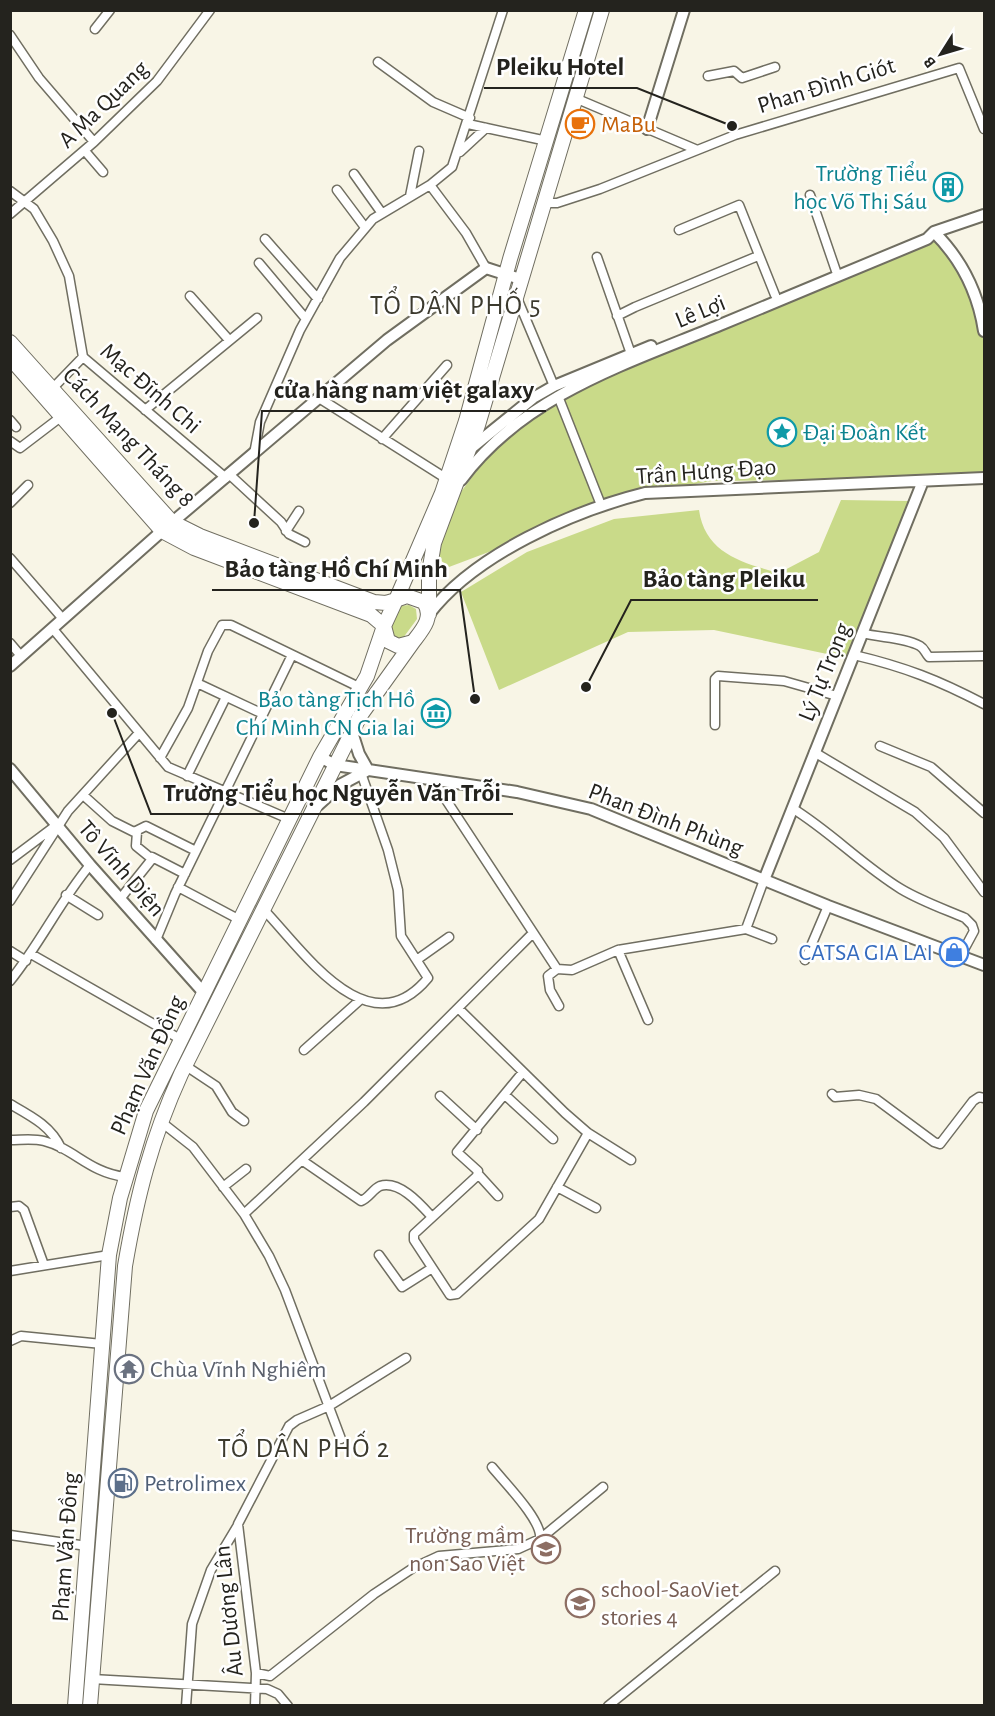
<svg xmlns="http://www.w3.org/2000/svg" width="995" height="1716" font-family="'Alegreya Sans',sans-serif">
  <rect width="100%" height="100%" fill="#f8f5e6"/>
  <path fill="#c9da89" d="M934,232L955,255L981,312L984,342V478L712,481L645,493L449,567L439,559L436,546L454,501L494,448L558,396Z
    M841,500L909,501L846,658L714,630L628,632L499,690L461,592L527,552L614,519L699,510C705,553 742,563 779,573L819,552Z
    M409,605L416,609L417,619L403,638L397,640L388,633L400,606Z"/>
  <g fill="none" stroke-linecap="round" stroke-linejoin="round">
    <g stroke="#706e61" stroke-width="11">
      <path id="minor" d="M95,29L110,10
        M10,35L39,78L94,142
        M378,62L433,102L470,118
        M708,76L734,71L742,78L775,67
        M575,98L695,149
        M468,124L547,141
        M85,151L103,172
        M460,152L486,128
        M354,174L381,212
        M430,185L452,167L503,10
        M337,190L364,226
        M10,191L34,209L53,241L69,276L83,357L226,478
        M810,195L836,271
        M410,196L419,151
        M544,203H557L600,189L735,135L959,68L984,129
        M10,214L94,142L157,81L210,10
        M679,230L739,205L775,295
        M265,239L318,299
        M597,257L631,354
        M259,263L306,319
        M190,296L229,340
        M517,298L554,386
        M617,316L635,307L758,256
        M52,389L83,357
        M558,396L601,505
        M319,398L447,479
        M145,410L257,318
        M10,420L16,427
        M382,439L447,365
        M10,441L20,448L62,416
        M254,454L260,422L300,330L340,258L373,219L430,185L466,233L486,268
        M230,475L281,522L289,534L305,542
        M10,503L28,485
        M286,531L299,511
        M10,558L63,619
        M53,629L168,767L289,819
        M862,633C880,638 904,637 920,646C925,649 925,653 929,657L984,656
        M10,643L21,656
        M854,655C905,667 938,680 984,704
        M197,683L263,714
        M715,725V679L718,676L784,681L837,696
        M880,746L931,767L984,813
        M814,752L915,812L944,838L984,892
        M160,758L188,708L208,651L222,625H231L361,688
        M187,776L226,697
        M433,780L557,969L572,970L618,950L746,929L764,880
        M83,795L112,821L134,832L146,826L196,851
        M792,808C831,832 862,865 901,889C921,901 944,909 965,918L972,925L974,931L960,957
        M152,857L185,874
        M10,860L54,827
        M178,887L240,920
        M66,895L98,915
        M120,899L152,859L136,846L137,832
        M10,901L68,811L139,733
        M265,911C304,952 369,1049 428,978L401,936L398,890L388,850L360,770
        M746,929L772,939
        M156,940L175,894L291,657
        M618,950L648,1020
        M10,951L26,961
        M31,954L180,1039
        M418,959L449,937
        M805,960L828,906
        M557,969L548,976L550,990L559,1006
        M10,981C40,944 60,901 90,865
        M459,1009L565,1113L588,1133L631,1160
        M304,1050L360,1000
        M186,1066L216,1086L232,1112L244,1121
        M523,1072L457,1152L478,1171L477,1176L414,1234V1240L450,1295L457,1294L539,1219L588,1133
        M832,1094L835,1097L859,1095L876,1099L934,1142L940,1144L973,1101L979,1097L984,1098
        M505,1095L553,1139
        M440,1096L477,1130
        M10,1104C31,1116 51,1126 61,1148
        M160,1121L193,1147L244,1214L269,1256L285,1290L341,1439
        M10,1140C21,1140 33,1138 44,1141C75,1149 88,1172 125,1177
        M303,1161L361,1201C369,1198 373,1189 380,1186C400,1180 421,1205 432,1217
        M478,1174L498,1196
        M223,1187L246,1169
        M557,1187L596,1208
        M10,1207L19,1206L24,1210L44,1265
        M244,1214L364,1102L532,934
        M379,1255L402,1287L432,1268
        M10,1271L109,1255
        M10,1341L21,1336L102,1344
        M10,1535L87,1546
        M540,1539L603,1487
        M256,1673L270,1676L374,1594L413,1568L439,1556L518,1549L540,1539C543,1521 504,1482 492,1467
        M92,1679L267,1689L278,1694L288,1706
        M186,1706L192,1624L211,1570L238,1525
        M255,1706L256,1673L238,1524L289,1426L297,1420L329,1406L406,1358
        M608,1706L775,1571"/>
    </g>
    <g stroke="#706e61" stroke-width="14">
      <path id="tertiary" d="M647,129L684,10
        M934,232C962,260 978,292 984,331
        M470,449L533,398L554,386L651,346
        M461,480C524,395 626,364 720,325C789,296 858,268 927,239L934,232L984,215
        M429,614C475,554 573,511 645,493L984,478
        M10,666L162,531L387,340L486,268L520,279
        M320,757L335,765L517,792L591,809L828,906L984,965
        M10,769L90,865L204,993
        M318,805L340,785L368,770L359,754L352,732
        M764,880L923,481"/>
    </g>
    <g stroke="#706e61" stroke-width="16">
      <path id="primary" d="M10,342L172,522L200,536L374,602L386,603L396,600L442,493L466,421L510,259L586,10
        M10,358L162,531L194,548L371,615L384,626L367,676L320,757L146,1111L120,1198L109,1255L75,1706
        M407,596L424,602C434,617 423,629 413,642L398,646L388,641L384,626L396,600Z
        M429,614V573L434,543L478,425L602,10
        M90,1706L125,1266C137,1196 151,1140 181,1074L360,716L413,642"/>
    </g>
    <use href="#minor" stroke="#fff" stroke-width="8"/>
    <use href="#tertiary" stroke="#fff" stroke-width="10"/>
    <use href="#primary" stroke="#fff" stroke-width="14"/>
  </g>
  <defs>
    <g id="cafe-ring" transform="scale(1.5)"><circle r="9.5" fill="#fff" stroke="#e8710a" stroke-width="1.5"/><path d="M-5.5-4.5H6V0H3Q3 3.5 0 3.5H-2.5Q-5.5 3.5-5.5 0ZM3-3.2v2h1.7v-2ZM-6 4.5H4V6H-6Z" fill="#e8710a"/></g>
    <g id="building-ring" transform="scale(1.5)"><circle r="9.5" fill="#fff" stroke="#0f9aa8" stroke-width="1.5"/><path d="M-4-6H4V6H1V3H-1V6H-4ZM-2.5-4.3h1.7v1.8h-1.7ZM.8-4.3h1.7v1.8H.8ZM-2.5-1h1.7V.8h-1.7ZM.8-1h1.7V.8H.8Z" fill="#0f9aa8"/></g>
    <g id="sight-ring" transform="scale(1.5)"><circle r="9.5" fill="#fff" stroke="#0f9aa8" stroke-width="1.5"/><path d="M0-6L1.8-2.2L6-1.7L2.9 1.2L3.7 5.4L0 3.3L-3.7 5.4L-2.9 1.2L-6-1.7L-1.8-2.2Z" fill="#0f9aa8"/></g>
    <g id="museum-ring" transform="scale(1.5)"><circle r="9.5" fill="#fff" stroke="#0f9aa8" stroke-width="1.5"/><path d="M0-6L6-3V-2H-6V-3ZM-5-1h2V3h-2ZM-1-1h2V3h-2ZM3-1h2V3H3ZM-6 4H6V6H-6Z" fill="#0f9aa8"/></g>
    <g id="shop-ring" transform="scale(1.5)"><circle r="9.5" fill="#fff" stroke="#3f7fe0" stroke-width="1.5"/><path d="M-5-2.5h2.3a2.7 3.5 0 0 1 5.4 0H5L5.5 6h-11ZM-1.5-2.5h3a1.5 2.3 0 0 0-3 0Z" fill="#3f7fe0"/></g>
    <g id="temple-ring" transform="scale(1.5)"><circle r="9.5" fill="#fff" stroke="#6b7280" stroke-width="1.5"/><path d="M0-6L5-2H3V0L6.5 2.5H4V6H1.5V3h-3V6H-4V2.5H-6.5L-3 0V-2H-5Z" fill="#6b7280"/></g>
    <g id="fuel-ring" transform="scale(1.5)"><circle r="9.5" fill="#fff" stroke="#5c6f8a" stroke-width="1.5"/><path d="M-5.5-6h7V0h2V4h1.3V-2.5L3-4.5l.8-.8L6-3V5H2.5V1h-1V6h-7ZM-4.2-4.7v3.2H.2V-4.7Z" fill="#5c6f8a"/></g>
    <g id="school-ring" transform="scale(1.5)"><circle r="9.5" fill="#fff" stroke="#8d6e63" stroke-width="1.5"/><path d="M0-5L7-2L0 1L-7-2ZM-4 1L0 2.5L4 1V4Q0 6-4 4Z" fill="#8d6e63"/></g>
  </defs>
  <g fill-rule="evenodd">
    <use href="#cafe-ring" x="580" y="124"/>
    <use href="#building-ring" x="948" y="187"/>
    <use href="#sight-ring" x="782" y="432"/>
    <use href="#museum-ring" x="436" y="713"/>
    <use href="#shop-ring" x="954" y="952"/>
    <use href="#temple-ring" x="129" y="1369"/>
    <use href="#fuel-ring" x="123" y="1483"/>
    <use href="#school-ring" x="546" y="1549"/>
    <use href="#school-ring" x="580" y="1603"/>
  </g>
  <g text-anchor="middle" stroke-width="5" stroke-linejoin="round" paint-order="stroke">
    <g font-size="24" fill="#24231e" stroke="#fff">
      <text transform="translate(826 85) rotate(-17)" y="8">Phan Đình Giót</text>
      <text transform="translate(103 104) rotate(-44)" y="8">A Ma Quang</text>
      <text transform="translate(700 311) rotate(-22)" y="8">Lê Lợi</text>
      <text transform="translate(151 388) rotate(41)" y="8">Mạc Đĩnh Chi</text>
      <text transform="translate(129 437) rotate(47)" y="8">Cách Mạng Tháng 8</text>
      <text transform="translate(706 471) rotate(-4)" y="8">Trần Hưng Đạo</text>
      <text transform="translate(824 672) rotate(-68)" y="8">Lý Tự Trọng</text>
      <text transform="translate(666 819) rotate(21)" y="8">Phan Đình Phùng</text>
      <text transform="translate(122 868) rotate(49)" y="8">Tô Vĩnh Diện</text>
      <text transform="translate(147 1065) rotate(-66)" y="8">Phạm Văn Đồng</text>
      <text transform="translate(65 1547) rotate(-86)" y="8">Phạm Văn Đồng</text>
      <text transform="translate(228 1611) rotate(-96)" y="8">Âu Dương Lân</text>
    </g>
    <g font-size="24" fill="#c56008" stroke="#fff" text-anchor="start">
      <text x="601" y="132">MaBu</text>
    </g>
    <g font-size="24" fill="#0d838f" stroke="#fff" text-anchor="end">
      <text x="927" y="181">Trường Tiểu<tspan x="927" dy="28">học Võ Thị Sáu</tspan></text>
      <text x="803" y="440" text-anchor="start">Đại Đoàn Kết</text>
      <text x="415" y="707">Bảo tàng Tịch Hồ<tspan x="415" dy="28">Chí Minh CN Gia lai</tspan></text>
    </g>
    <g font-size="24" fill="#366cbe" stroke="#fff" text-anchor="end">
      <text x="933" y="960">CATSA GIA LAI</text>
    </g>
    <g font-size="24" fill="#5b616d" stroke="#fff" text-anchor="start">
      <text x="150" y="1377">Chùa Vĩnh Nghiêm</text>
    </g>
    <g font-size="24" fill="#4e5e75" stroke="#fff" text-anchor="start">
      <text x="144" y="1491">Petrolimex</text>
    </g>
    <g font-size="24" fill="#785e54" stroke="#fff" text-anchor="end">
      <text x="525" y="1543">Trường mầm<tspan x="525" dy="28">non Sao Việt</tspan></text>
      <text x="601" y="1597" text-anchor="start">school-SaoViet<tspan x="601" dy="28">stories 4</tspan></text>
    </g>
    <g font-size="27" letter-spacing="1.5" fill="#3c3a2e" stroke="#fff">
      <text x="456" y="314">TỔ DÂN PHỐ 5</text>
      <text x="304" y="1457">TỔ DÂN PHỐ 2</text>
    </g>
  </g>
  <path fill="none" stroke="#24231e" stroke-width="2" d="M732 126L637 88H484M254 523L262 411H546M475 699L460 590H212M586 687L631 600H818M112 713L151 814H513"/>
  <g fill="#24231e" stroke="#fff" stroke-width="2">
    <circle cx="732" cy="126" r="6"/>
    <circle cx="254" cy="523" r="6"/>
    <circle cx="475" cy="699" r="6"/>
    <circle cx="586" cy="687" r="6"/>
    <circle cx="112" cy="713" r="6"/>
  </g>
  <g font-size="26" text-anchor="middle" font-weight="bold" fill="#24231e" stroke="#fff" stroke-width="5" stroke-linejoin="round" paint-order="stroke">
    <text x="560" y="75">Pleiku Hotel</text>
    <text x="404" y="398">cửa hàng nam việt galaxy</text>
    <text x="336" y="577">Bảo tàng Hồ Chí Minh</text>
    <text x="724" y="587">Bảo tàng Pleiku</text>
    <text x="332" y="801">Trường Tiểu học Nguyễn Văn Trỗi</text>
  </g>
  <rect width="995" height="1716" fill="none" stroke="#24231e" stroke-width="24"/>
  <g transform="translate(941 54) rotate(233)" stroke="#ffffff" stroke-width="4.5" paint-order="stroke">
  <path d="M0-4.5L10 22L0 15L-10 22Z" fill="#24231e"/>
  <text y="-9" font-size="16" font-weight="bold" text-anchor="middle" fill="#24231e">B</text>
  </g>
</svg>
